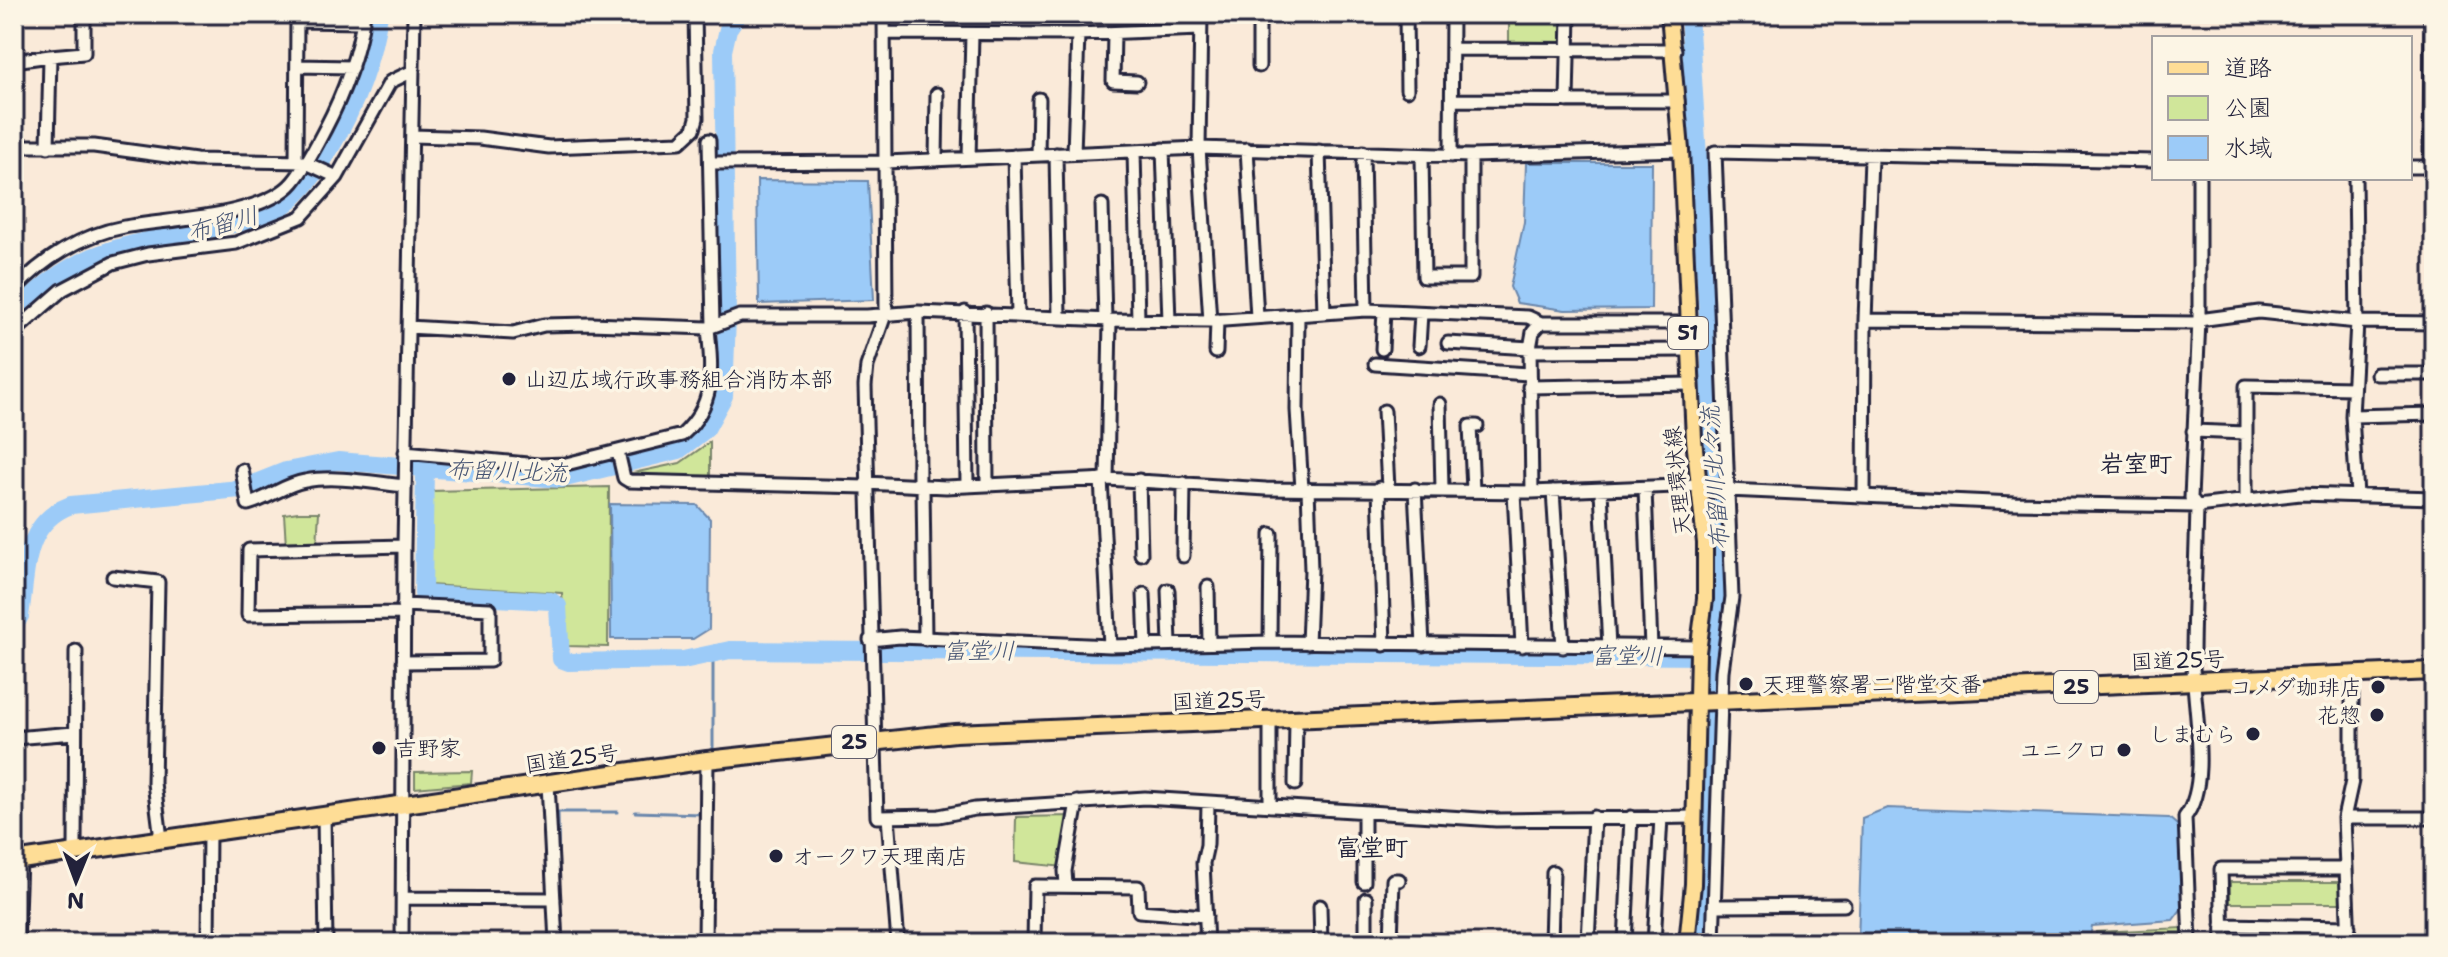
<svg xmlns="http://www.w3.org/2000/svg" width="2448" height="957" font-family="'Shantell Sans','Klee One',sans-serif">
  <rect width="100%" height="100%" fill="#faead9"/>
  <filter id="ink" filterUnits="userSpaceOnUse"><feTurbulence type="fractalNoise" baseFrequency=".0125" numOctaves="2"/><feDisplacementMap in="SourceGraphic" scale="16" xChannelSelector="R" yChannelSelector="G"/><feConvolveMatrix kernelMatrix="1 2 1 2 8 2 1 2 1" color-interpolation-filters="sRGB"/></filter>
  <g filter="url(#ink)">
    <path fill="#d0e69a" stroke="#79846a" stroke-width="2" d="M1509,14H1562V42L1558,46H1509Z
      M710,442V484L630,479L628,474L680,463Z
      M609,487L608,647L566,646L562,593L429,585L430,491Z
      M298,512H319L317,545H286L284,514Z
      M472,771L471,783L415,788V772Z
      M1073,816L1064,867L1015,862L1016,817Z
      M2230,882H2345L2344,903H2230Z
      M2184,928L2185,943H2097L2096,932Z"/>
    <path fill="#9ccbf8" stroke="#6b87ac" stroke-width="2" d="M1526,163H1652L1651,309L1565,310L1517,303L1510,287L1524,222Z
      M757,180L868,181L874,300L759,304Z
      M610,504L697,505L710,519L709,629L693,639H611Z
      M1887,808L2169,818L2182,829V908L2173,920L2092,926L2089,943H1858L1862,818Z"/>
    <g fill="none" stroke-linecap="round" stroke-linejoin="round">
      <path stroke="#6b87ac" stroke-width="3" d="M713,654V752
        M712,788L713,768
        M635,812L702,814
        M559,892L558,812H618"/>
      <path stroke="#9ccbf8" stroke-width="18" d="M1689,14L1710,348V437L1721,551L1720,605L1712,656L1704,908L1700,943
        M14,315C75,246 130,245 214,228C241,222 267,219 288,202C308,186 320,166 332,145C357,103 372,61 379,14
        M425,470L423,594L551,601L558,606L561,659L569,662L683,660L730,650L1712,656
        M14,627L20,616C27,573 22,523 71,505L240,489L286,471L338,461L561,479L679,450L706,429L724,396L727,317L723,51L728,29L738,14"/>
      <g stroke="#22223b" stroke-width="17">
        <path id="minor" d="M884,14L886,312L867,366L865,386L877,817L939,816L975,809L1145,798L1496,820L1695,817
          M1201,14L1199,148L1210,321
          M1259,14V66
          M1406,14L1407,90
          M297,21L363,22
          M884,33L1078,34L1200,29
          M1114,33L1113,81L1137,82
          M1452,49L1675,50
          M14,61L50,56
          M297,66L352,67
          M1453,100L1678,101
          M1567,101L1569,14
          M412,136L480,138L549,147L680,142L694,129L697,118L695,14
          M709,140L713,326
          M14,146H94L196,160L304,162L337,177
          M48,147L50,56L84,53V14
          M1163,149L1169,321
          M1247,149L1257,317
          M1134,151L1138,320
          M1319,151L1324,313
          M1363,152L1366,310
          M1074,153L1078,34
          M1056,154L1059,317
          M1038,155L1039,99
          M1422,155L1424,277H1471V156
          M1014,156L1018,315
          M1451,156L1452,14
          M969,158L972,34
          M936,160L937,94
          M296,162L297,18
          M710,163L886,162L1199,148L1471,156L1681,150
          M2410,167H2434
          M2430,167L2431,14
          M2355,178L2357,322L2352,416L2357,495
          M1102,205L1105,320
          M14,290C43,259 81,235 124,227C167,219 264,217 293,182C305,168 316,146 325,129C344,93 358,55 364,14
          M918,312L919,486
          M965,312L967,486
          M986,313L987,484
          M1298,315L1297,410L1302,489
          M1865,320L2196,323
          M2199,320L2259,312L2357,322L2434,323
          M1541,323H1688
          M408,327L513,333L544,325L590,324L708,328L740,316H867L918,312L1110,320L1210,321L1366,310L1528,317L1541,323L1533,332L1530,348L1532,492
          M14,332L62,290L113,263L148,254L236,243L301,217L337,177L390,82L413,71
          M1448,343L1530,348
          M1419,346L1421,313
          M1382,349L1384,311
          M1530,351L1689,350
          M1216,352L1217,320
          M1375,364L1529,374
          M2377,374H2434
          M1529,387L1691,384
          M1440,404L1442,490
          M1384,411L1388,488
          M2352,416L2434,414
          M2193,431L2246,433
          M405,452L538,465L566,464L682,435C716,404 712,371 708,328
          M618,452L624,478L629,481L866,487
          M242,470L248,504C268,499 285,484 305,481C336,475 374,483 405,486
          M1101,479L1110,646
          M1107,479L1110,320
          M1139,480L1141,554
          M866,483L946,487L1107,479L1266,489L1532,492L1699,485
          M923,486L925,639
          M1379,488L1384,645
          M1415,489L1423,645
          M1645,489L1651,648
          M1473,490L1470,426H1477
          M1553,491L1563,647
          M1601,491L1609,647
          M1514,492L1522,646
          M1700,493L1728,490L2014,503L2197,506L2300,494L2434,498
          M1864,496L1865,320L1871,158
          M2246,497V386L2353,388
          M1183,556L1184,483
          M113,577L158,582L154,783L161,839
          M1208,587L1209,643
          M1168,590L1170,644
          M1144,594L1146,645
          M403,613L248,615L249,550L404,546
          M870,640L900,637L1110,646L1270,642L1699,647
          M1270,642L1271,534
          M1308,643L1311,570L1308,489
          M403,662L490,661V609L403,605
          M14,738L74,733
          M548,783L556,943
          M1295,784L1296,719
          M1270,806V720
          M324,816L326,943
          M888,817L898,943
          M2344,818H2434
          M75,851L76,651
          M1364,882V812
          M1066,885L1065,871L1077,802
          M403,898L554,899
          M1320,906L1321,943
          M1717,906L1844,905
          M2222,925L2349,927
          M17,943L20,860
          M208,943L209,832
          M402,943L404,546L414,14
          M705,943L707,760
          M1034,943L1035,886L1138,887L1139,911L1206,916
          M1207,943L1203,863L1207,845L1208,804
          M1366,943V899
          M1391,943L1393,880H1399
          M1551,943L1553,872
          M1588,943L1594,817
          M1625,943L1631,817
          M1654,943L1661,817
          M1713,943L1722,671L1732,597L1715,152L2154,161
          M2190,943L2185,817C2212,783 2192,702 2193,660C2193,609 2196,557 2197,506L2191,498L2199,320V178
          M2223,943L2221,869H2346
          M2349,943L2344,818L2352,781V674"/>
      </g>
      <g stroke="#22223b" stroke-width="20">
        <path id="major" d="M1669,14L1681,150L1694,439L1705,543V599L1698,652L1693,884L1687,943"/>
      </g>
      <g stroke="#22223b" stroke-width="22">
        <path id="highway" d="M14,861L707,760L955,733L2434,671"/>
      </g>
      <use href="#minor" stroke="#fcf5e5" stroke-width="11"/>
      <use href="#major" stroke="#fedd96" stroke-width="14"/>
      <use href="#highway" stroke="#fedd96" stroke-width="16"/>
    </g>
  </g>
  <g fill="#22223b" stroke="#fcf5e5" stroke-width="3">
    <circle cx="509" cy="379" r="8"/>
    <circle cx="1746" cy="684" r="8"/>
    <circle cx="2378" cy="687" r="8"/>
    <circle cx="2377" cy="715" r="8"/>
    <circle cx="2253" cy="734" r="8"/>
    <circle cx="379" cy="748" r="8"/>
    <circle cx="2124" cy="750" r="8"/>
    <circle cx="776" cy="856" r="8"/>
  </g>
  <g text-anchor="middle" stroke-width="7" stroke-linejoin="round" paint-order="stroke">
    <g fill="#fcf5e5" stroke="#63616e" stroke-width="2">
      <rect x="1668" y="317" width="40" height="32" rx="6"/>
      <rect x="2054" y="671" width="44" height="32" rx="6"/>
      <rect x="832" y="726" width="44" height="32" rx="6"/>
    </g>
    <g font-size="20" font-weight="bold" fill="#22223b">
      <text x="1688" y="340">51</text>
      <text x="2076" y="694">25</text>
      <text x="854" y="749">25</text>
    </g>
    <g font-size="22" fill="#22223b" stroke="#fcf5e5" text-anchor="start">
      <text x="525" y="387">山辺広域行政事務組合消防本部</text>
      <text x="1762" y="692">天理警察署二階堂交番</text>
      <text x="2362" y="695" text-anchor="end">コメダ珈琲店</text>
      <text x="2361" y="723" text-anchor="end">花惣</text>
      <text x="2237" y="742" text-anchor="end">しまむら</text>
      <text x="395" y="756">吉野家</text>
      <text x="2108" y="758" text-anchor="end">ユニクロ</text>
      <text x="792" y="864">オークワ天理南店</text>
    </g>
    <g font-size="22" fill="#22223b" stroke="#fcf5e5">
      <text transform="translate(1677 481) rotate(-96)" y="8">天理環状線</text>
      <text transform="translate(2178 660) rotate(-2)" y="8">国道25号</text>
      <text transform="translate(1219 700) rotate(-2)" y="8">国道25号</text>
      <text transform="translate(572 758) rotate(-8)" y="8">国道25号</text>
    </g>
    <g font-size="24" font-style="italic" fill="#475574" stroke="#fcf5e5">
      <text transform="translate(223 224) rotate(-15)" y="8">布留川</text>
      <text transform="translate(507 471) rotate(2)" y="8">布留川北流</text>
      <text transform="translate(1715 478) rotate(-94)" y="8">布留川北々流</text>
      <text x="979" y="659">富堂川</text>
      <text x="1627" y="664">富堂川</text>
    </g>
    <g font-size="24" font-weight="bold" fill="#22223b" stroke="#fcf5e5">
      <text x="2136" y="472">岩室町</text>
      <text x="1372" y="856">富堂町</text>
    </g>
  </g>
  <rect width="2448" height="957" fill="none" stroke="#fcf5e5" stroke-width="48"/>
  <rect x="24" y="24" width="2400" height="909" fill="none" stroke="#22223b" stroke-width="3" filter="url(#ink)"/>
  <rect x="2152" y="36" width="260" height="144" fill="#fcf5e5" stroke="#a5a1a1" stroke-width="2"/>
  <rect x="2168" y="62" width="40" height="12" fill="#fedd96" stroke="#a5a1a1" stroke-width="2"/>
  <text x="2224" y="76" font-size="24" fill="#22223b">道路</text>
  <rect x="2168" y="96" width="40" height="24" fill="#d0e69a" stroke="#a5a1a1" stroke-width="2"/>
  <text x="2224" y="116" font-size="24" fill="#22223b">公園</text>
  <rect x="2168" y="136" width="40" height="24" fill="#9ccbf8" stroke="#a5a1a1" stroke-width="2"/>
  <text x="2224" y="156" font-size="24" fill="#22223b">水域</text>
  <g transform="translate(76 881) rotate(181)" stroke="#fcf5e5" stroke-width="6" paint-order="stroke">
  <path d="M0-6L14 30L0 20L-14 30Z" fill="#22223b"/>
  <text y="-12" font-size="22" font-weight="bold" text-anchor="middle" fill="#22223b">N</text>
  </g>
</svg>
